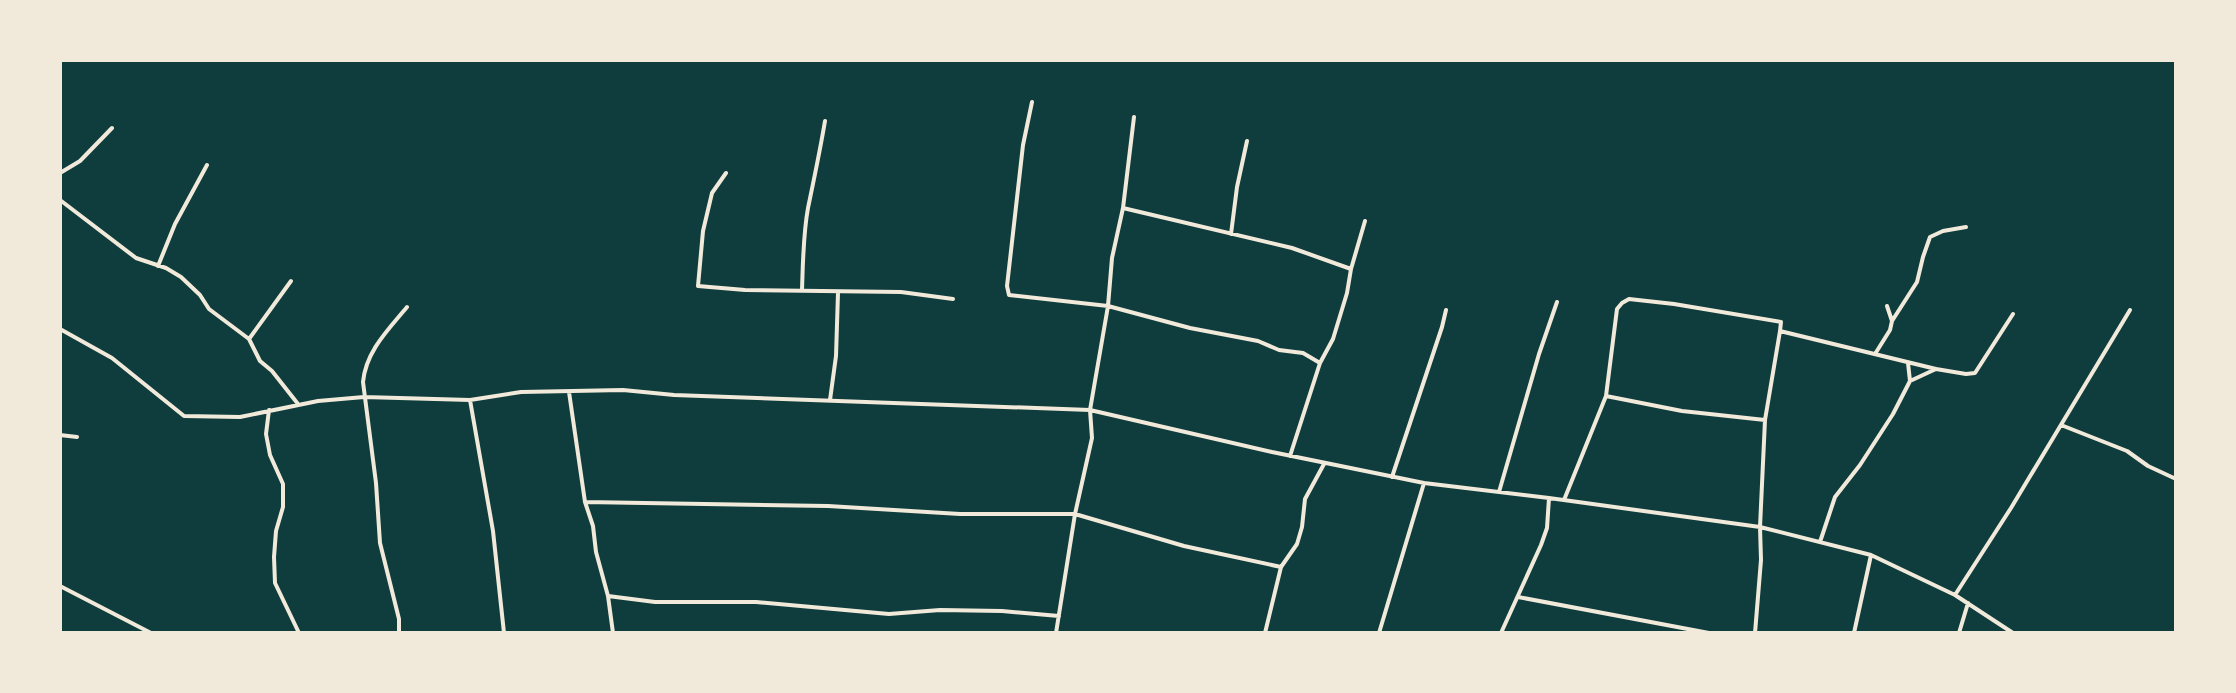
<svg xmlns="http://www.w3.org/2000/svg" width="2236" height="693" font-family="Mulish,sans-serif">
  <rect width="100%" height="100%" fill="#0f3d3e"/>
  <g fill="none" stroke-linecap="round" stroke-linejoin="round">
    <path stroke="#f1e9da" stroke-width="4" d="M1032,102L1023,145L1007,286L1009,295L1108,306L1190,328L1258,341L1279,350L1303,353L1320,363
      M60,173L80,161L112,128
      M726,173L712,193L703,231L698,286L745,290L901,292L953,299
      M60,200L136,258L166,268L181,277L200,295L209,309L249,339L291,281
      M1123,208L1134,117
      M1231,234L1237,187L1247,141
      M158,266L175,224L207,165
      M1351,269L1365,221
      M802,290C803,263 803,235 808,208C814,179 820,151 825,121
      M1887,306L1892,321
      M60,329L112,358L184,416L240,417L318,401L364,397L470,400L521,392L623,390L674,395L1090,410L1272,452L1424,483L1549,498L1760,527L1871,555L1955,595L2013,633
      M249,339L260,361L272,371L298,404
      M1875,354L1890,330L1892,321L1917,282L1923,257L1930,237L1943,231L1966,227
      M1910,381L1936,369L1966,374L1975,373L2013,314
      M569,392L585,502L593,526L596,552L608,596L613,633
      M1606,396L1682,411L1765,420
      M470,400L493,531L504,633
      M830,400L836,356L838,293
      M269,410L266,434L270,455L283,484V507L276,531L274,557L275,583L299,633
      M2061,425L2127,451L2148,466L2176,479
      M60,435L77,437
      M1392,477L1442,327L1446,310
      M1499,492L1539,354L1557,302
      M1564,500L1606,396L1617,309L1622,303L1629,299L1674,304L1781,322L1780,331L1936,369
      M585,502L828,506L960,514H1075L1184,546L1281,567
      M1820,542L1835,497L1860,465L1893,414L1910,381L1908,363
      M60,586L151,633
      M1955,595L2011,508L2130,310
      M608,596L655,602H756L889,614L940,610L1002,611L1059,616
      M1518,597L1709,633
      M399,633V619L380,543L376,483L363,382C366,351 388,330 407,307
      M1056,633L1075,514L1092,438L1090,410L1108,306L1112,258L1123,208L1292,248L1351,269L1347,293L1333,339L1320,363L1290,456
      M1265,633L1281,567L1297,544L1302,527L1305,499L1324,464
      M1379,633L1424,483
      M1501,633L1541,545L1547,528L1549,498
      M1755,633L1761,560L1760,527L1765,420L1780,331
      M1854,633L1871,555
      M1959,633L1968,603"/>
  </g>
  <rect width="2236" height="693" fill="none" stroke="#f1e9da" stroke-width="124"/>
</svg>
